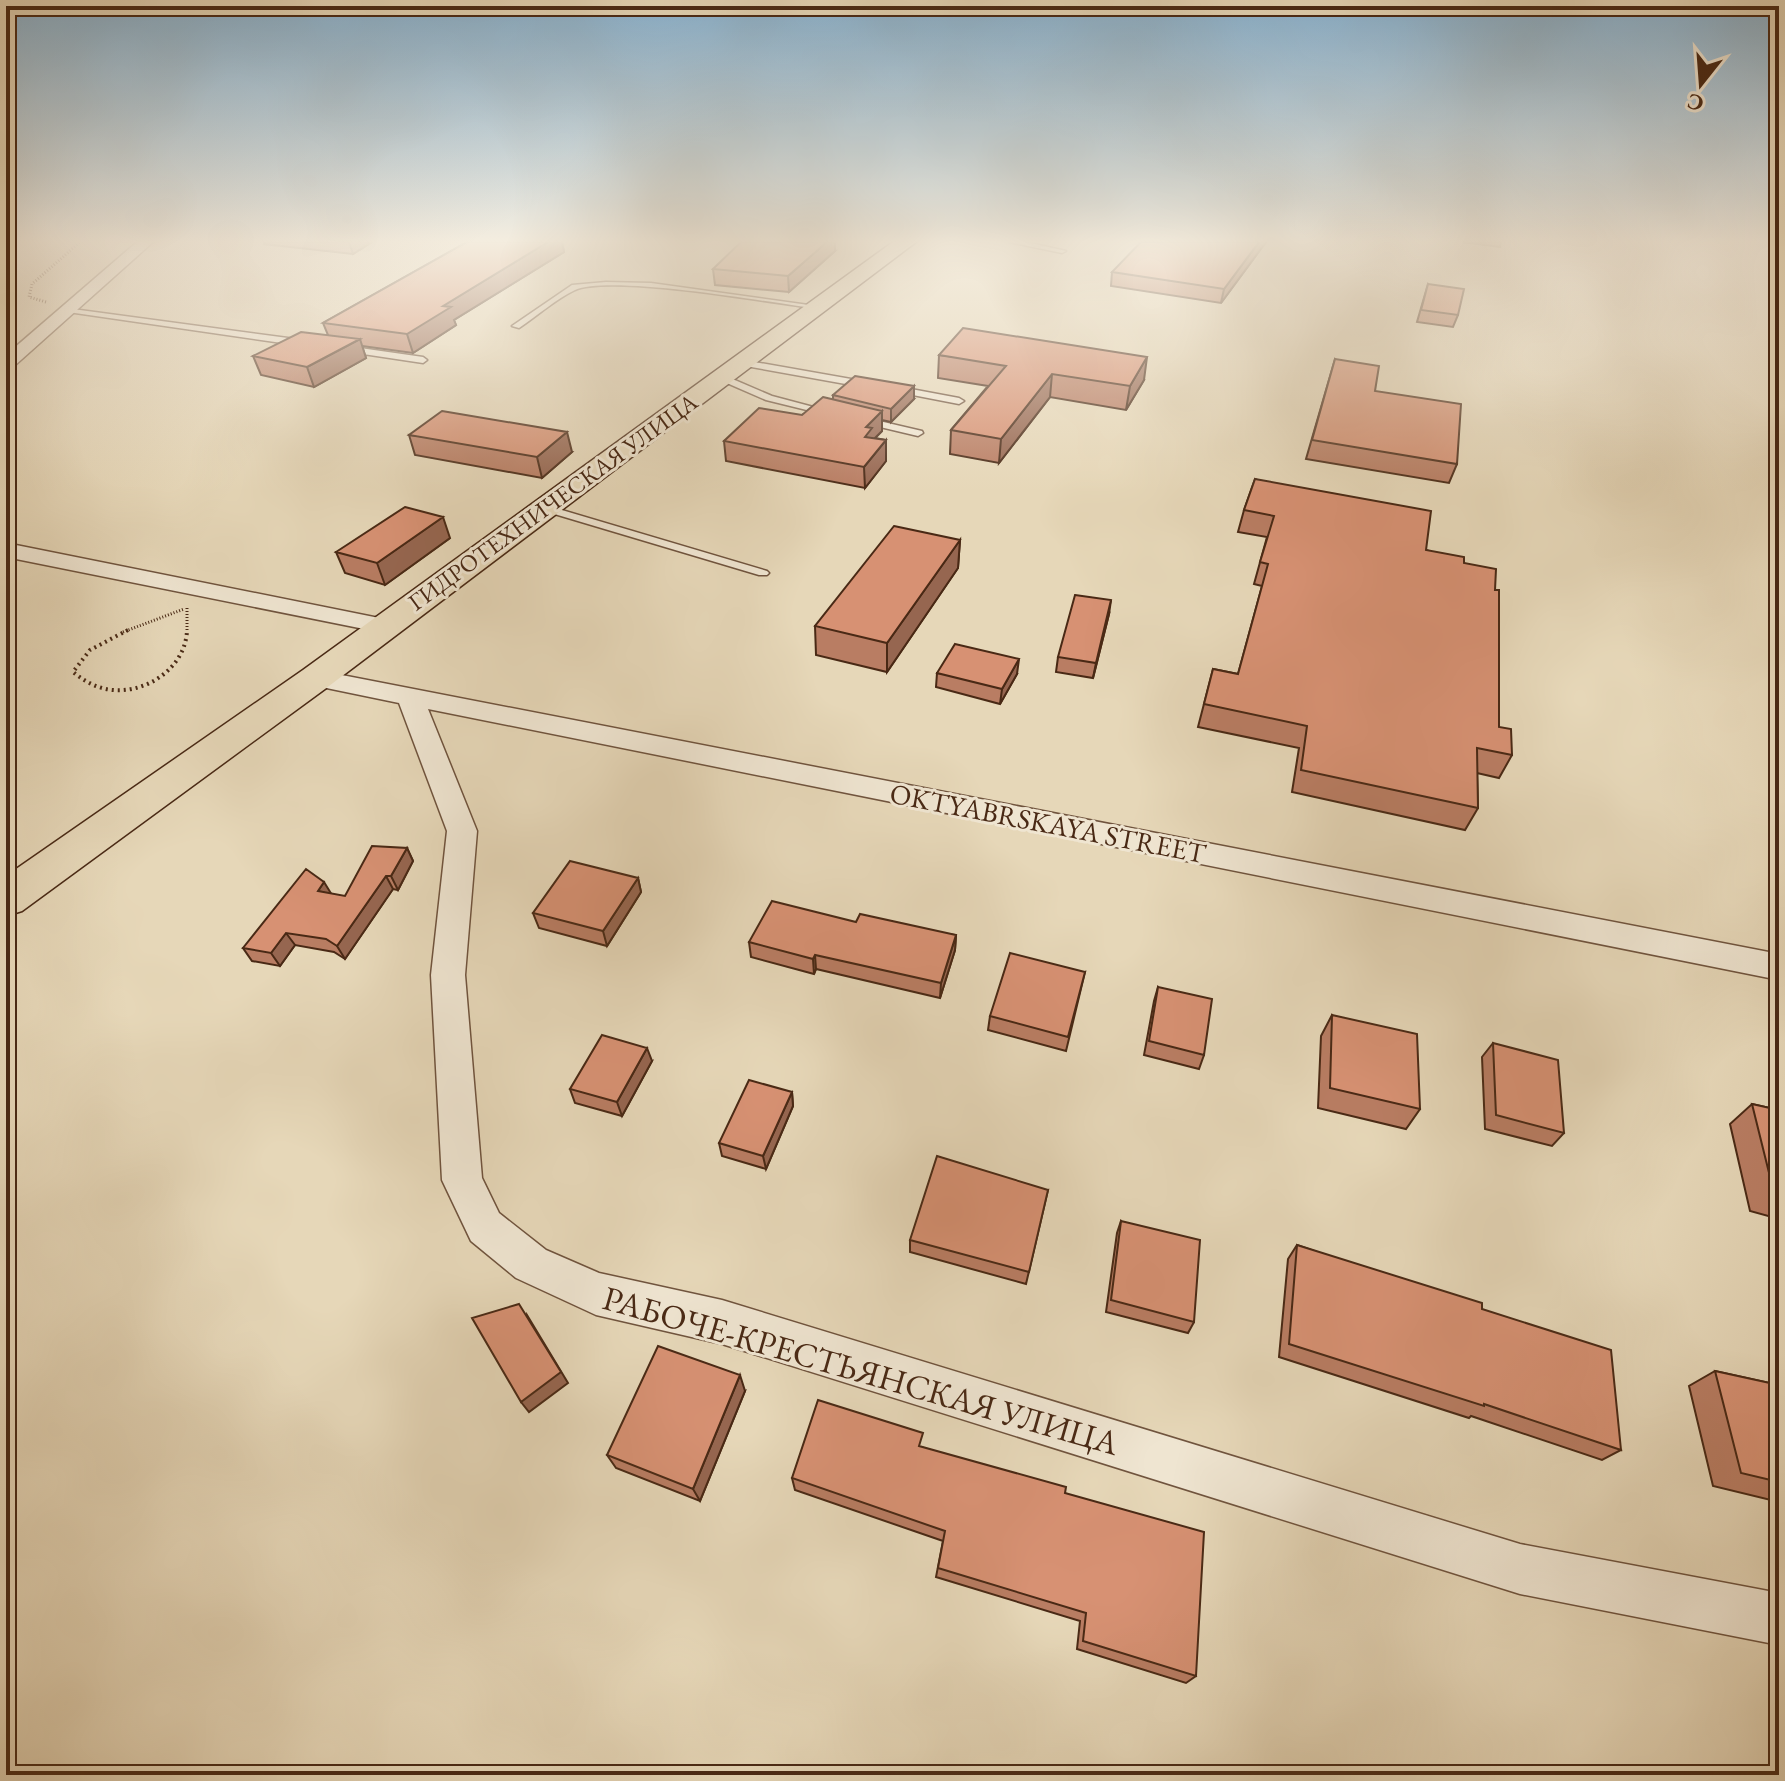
<svg xmlns="http://www.w3.org/2000/svg" width="1785" height="1781" font-family="'EB Garamond',serif">
  <rect width="100%" height="100%" fill="#e6d7b8"/>
  <filter id="stains"><feTurbulence type="fractalNoise" baseFrequency=".0025" numOctaves="4"/><feColorMatrix values="0 0 0 0 .2 0 0 0 0 .09 0 0 0 0 .02 0 0 0 .5 -.17"/></filter>
  <radialGradient id="worn" r=".72"><stop offset=".6" stop-color="#630" stop-opacity="0"/><stop offset="1" stop-color="#630" stop-opacity=".3"/></radialGradient>
  <g fill="none" stroke-linecap="round" stroke-linejoin="round">
    <g stroke="#70543e" stroke-width="3">
      <path id="lane" d="M1009,242H1026L1066,251L1062,253Z
        M606,282L651,283L823,307L819,309C772,303 612,274 575,290C556,299 537,316 519,328L512,326L572,285Z
        M65,308L303,340L307,343L303,346L68,312Z
        M346,346L423,357L427,360L423,363L343,351V347Z
        M743,360L868,382L873,385L868,388L740,365V361Z
        M723,375L772,396L836,413L831,416L766,400L720,380L718,378Z
        M895,386L959,398L964,401L959,404L892,391L890,389Z
        M862,417L922,431L923,433L918,436L859,422L857,420Z
        M545,505L767,571L769,573L767,575H759L541,510V506Z"/>
    </g>
    <g stroke="#70543e" stroke-width="3">
      <path id="street" d="M137,242H153L12,368L6,369V355Z
        M6,543L384,619L393,621L396,626L393,631L384,633L6,557Z
        M316,670L1779,954V980L428,709L477,831L465,975L482,1178L499,1213L546,1250L599,1273L722,1300L1520,1544L1779,1593V1645L1520,1594L722,1344L596,1315L516,1278L471,1241L442,1180L431,975L447,831L399,703L307,684L303,678L307,672Z"/>
    </g>
    <g stroke="#492915" stroke-width="3">
      <path id="primary" d="M893,242H916L329,686L22,911L6,916V876L303,670Z"/>
    </g>
    <path stroke="#492915" stroke-width="3" stroke-dasharray="1 2" stroke-linecap="butt" d="M46,302L29,297L32,284L80,242
      M187,608V632
      M123,632L184,609"/>
    <path stroke="#492915" stroke-width="4" stroke-dasharray="2 4" stroke-linecap="butt" d="M128,630L90,650L73,672C84,681 98,689 113,690C149,693 186,666 187,630"/>
    <use href="#lane" fill="#efe5d1" fill-rule="evenodd"/>
    <use href="#street" fill="#efe5d1" fill-rule="evenodd"/>
    <use href="#primary" fill="#e6d7b8" fill-rule="evenodd"/>
  </g>
  <path fill="#b97d63" stroke="#492915" stroke-width="2" d="M264,242H372L353,254L264,244Z
    M467,242H562L564,252L454,320L456,325L413,353L362,346L366,358L314,387L261,375L253,356L328,335L323,323Z
    M1266,242L1221,303L1111,286L1112,272Z
    M1462,242H1501L1500,247Z
    M835,251L789,292L715,285L713,269Z
    M1428,284L1458,315L1453,327L1417,322Z
    M939,355L1144,380L1126,410L1050,397L999,463L950,454L951,430L988,386L938,378Z
    M1335,359L1375,391L1457,464L1449,483L1306,459Z
    M833,395L914,399L891,422L882,420V431L875,438L886,440V461L865,488L726,461L724,441L802,415L833,400Z
    M409,435L572,452L542,478L415,455Z
    M1255,479L1426,550L1464,563L1495,590L1499,727L1512,755L1499,778L1477,773L1478,808L1465,830L1292,792L1299,748L1198,727L1213,669L1238,674L1262,586L1254,584L1267,537L1238,532L1244,510Z
    M450,538L385,585L345,573L336,552Z
    M960,540L958,568L887,672L816,655L815,626Z
    M1109,614L1093,678L1056,672L1058,657Z
    M937,673L1017,674L1000,704L936,687Z
    M407,848L413,861L398,890L393,889L345,959L334,952L295,945L280,966L252,961L243,948L345,896Z
    M638,878L641,892L607,946L539,928L533,913Z
    M856,922L956,935L955,950L940,998L816,969L814,974L751,957L749,942Z
    M1085,972L1066,1051L988,1030L990,1016Z
    M1158,987L1204,1055L1199,1069L1144,1055L1154,1001Z
    M1332,1015L1420,1109L1406,1129L1318,1108L1321,1036Z
    M1493,1043L1564,1133L1552,1146L1485,1129L1482,1057Z
    M652,1061L622,1116L575,1103L570,1089Z
    M792,1092L793,1106L766,1169L722,1156L719,1143Z
    M1752,1104L1779,1110V1219L1750,1211L1730,1124Z
    M1048,1190L1026,1284L910,1252V1240Z
    M1121,1221L1194,1322L1188,1333L1106,1312L1117,1233Z
    M1297,1245L1482,1309L1621,1450L1602,1460L1471,1416L1469,1418L1279,1357L1288,1259Z
    M1715,1371L1779,1385V1502L1713,1486L1689,1386Z
    M745,1391L700,1501L616,1468L607,1455Z
    M921,1447L1065,1493L1196,1676L1186,1683L1077,1649L1080,1621L936,1577L943,1541L795,1490L792,1478Z"/>
  <path fill="#966650" stroke="#492915" stroke-width="2" d="M349,242H372L353,254Z
    M548,242H562L564,252L454,320L456,325L413,353L407,334L443,306Z
    M827,242H835V251L789,292L788,276Z
    M1259,242H1266L1221,303L1224,289Z
    M360,339L366,358L314,387L307,367Z
    M1147,357L1144,380L1126,410L1130,386Z
    M1052,374L1050,397L999,463L1001,439Z
    M914,386V399L891,422V409Z
    M882,411V431L873,440L865,437L866,427Z
    M567,432L572,452L542,478L537,457Z
    M886,440V461L865,488L864,467Z
    M443,517L450,538L385,585L377,563Z
    M960,540L958,568L887,672V643Z
    M1111,600L1109,614L1093,678L1096,663Z
    M1019,659L1017,674L1000,704L1002,689Z
    M407,848L413,861L398,890L391,876Z
    M386,876L393,889L345,959L337,946Z
    M638,878L641,892L607,946L603,931Z
    M324,882L332,895L318,891Z
    M286,933L295,945L280,966L271,953Z
    M956,935L955,950L940,998L941,983Z
    M815,955L816,969L814,974L813,959Z
    M647,1048L652,1061L622,1116L617,1102Z
    M792,1092L793,1106L766,1169L763,1156Z
    M527,1315L568,1383L529,1412L521,1402Z
    M740,1375L745,1391L700,1501L693,1489Z"/>
  <path fill="#d79173" stroke="#492915" stroke-width="2" d="M467,242H548L443,306L451,307L407,334L323,323Z
    M741,242H827L788,276L713,269Z
    M1141,242H1259L1224,289L1112,272Z
    M1428,284L1464,289L1458,315L1421,310Z
    M963,328L1147,357L1130,386L1052,374L1001,439L951,430L1006,366L939,355Z
    M301,332L360,339L307,367L253,356Z
    M1335,359L1379,366L1375,391L1461,404L1457,464L1312,440Z
    M855,376L914,386L891,409L833,395Z
    M823,397L882,411L866,427L872,428L865,437L886,440L864,467L724,441L759,408L802,415Z
    M442,411L567,432L537,457L409,435Z
    M1255,479L1431,511L1426,550L1464,557V563L1496,569L1495,590H1499V727L1511,729L1512,755L1477,748L1478,808L1301,770L1307,726L1204,704L1213,669L1238,674L1268,564L1260,562L1274,516L1244,510Z
    M405,507L443,517L377,563L336,552Z
    M894,526L960,540L887,643L815,626Z
    M1075,595L1111,600L1096,663L1058,657Z
    M955,644L1019,659L1002,689L937,673Z
    M372,846L407,848L391,876H386L337,946L326,939L286,933L271,953L243,948L306,869L324,882L318,891L345,896Z
    M570,861L638,878L603,931L533,913Z
    M772,901L856,922L860,914L956,935L941,983L815,955L813,959L749,942Z
    M1010,953L1085,972L1068,1037L990,1016Z
    M1158,987L1212,999L1204,1055L1149,1041Z
    M1332,1015L1417,1034L1420,1109L1330,1088Z
    M602,1035L647,1048L617,1102L570,1089Z
    M1493,1043L1558,1060L1564,1133L1496,1115Z
    M749,1080L792,1092L763,1156L719,1143Z
    M1752,1104L1779,1110V1194L1774,1193Z
    M937,1156L1048,1190L1029,1272L910,1240Z
    M1121,1221L1200,1240L1194,1322L1111,1300Z
    M1297,1245L1482,1303V1309L1611,1350L1621,1450L1484,1404V1406L1289,1344Z
    M519,1304L561,1372L521,1402L472,1318Z
    M658,1346L740,1375L693,1489L607,1455Z
    M1715,1371L1779,1385V1482L1741,1473Z
    M818,1400L923,1433L919,1446L1066,1487L1065,1493L1204,1532L1196,1676L1083,1641L1086,1613L938,1568L945,1531L792,1478Z"/>
  <linearGradient id="sky" x2="0" y2="1"><stop stop-color="#89b5d5"/><stop offset="0.49" stop-color="#f4eddf"/><stop offset="1" stop-color="#f4eddf" stop-opacity="0"/></linearGradient>
  <rect width="1785" height="492" fill="url(#sky)"/>
  <g text-anchor="middle" stroke-width="6" stroke-linejoin="round" paint-order="stroke">
    <g font-size="24" fill="#492915" stroke="#efe5d1">
      <text transform="translate(553 502) rotate(-36)" y="8">ГИДРОТЕХНИЧЕСКАЯ УЛИЦА</text>
    </g>
    <g font-size="28" fill="#492915" stroke="#efe5d1">
      <text transform="translate(1048 823) rotate(11)" y="10">OKTYABRSKAYA STREET</text>
    </g>
    <g font-size="34" fill="#492915" stroke="#efe5d1">
      <text transform="translate(861 1370) rotate(16)" y="12">РАБОЧЕ-КРЕСТЬЯНСКАЯ УЛИЦА</text>
    </g>
  </g>
  <rect width="1785" height="1781" fill="none" stroke="#e6d7b8" stroke-width="32"/>
  <rect x="8" y="8" width="1769" height="1765" fill="none" stroke="#492915" stroke-width="4"/>
  <rect x="16" y="16" width="1753" height="1749" fill="none" stroke="#492915" stroke-width="2"/>
  <g transform="translate(1701 84) rotate(197)" stroke="#efe5d1" stroke-width="6" paint-order="stroke">
  <path d="M0-6L14 30L0 20L-14 30Z" fill="#492915"/>
  <text y="-12" font-size="22" font-weight="bold" text-anchor="middle" fill="#492915">С</text>
  </g>
  <rect width="100%" height="100%" filter="url(#stains)"/>
  <rect width="100%" height="100%" fill="url(#worn)"/>
</svg>
